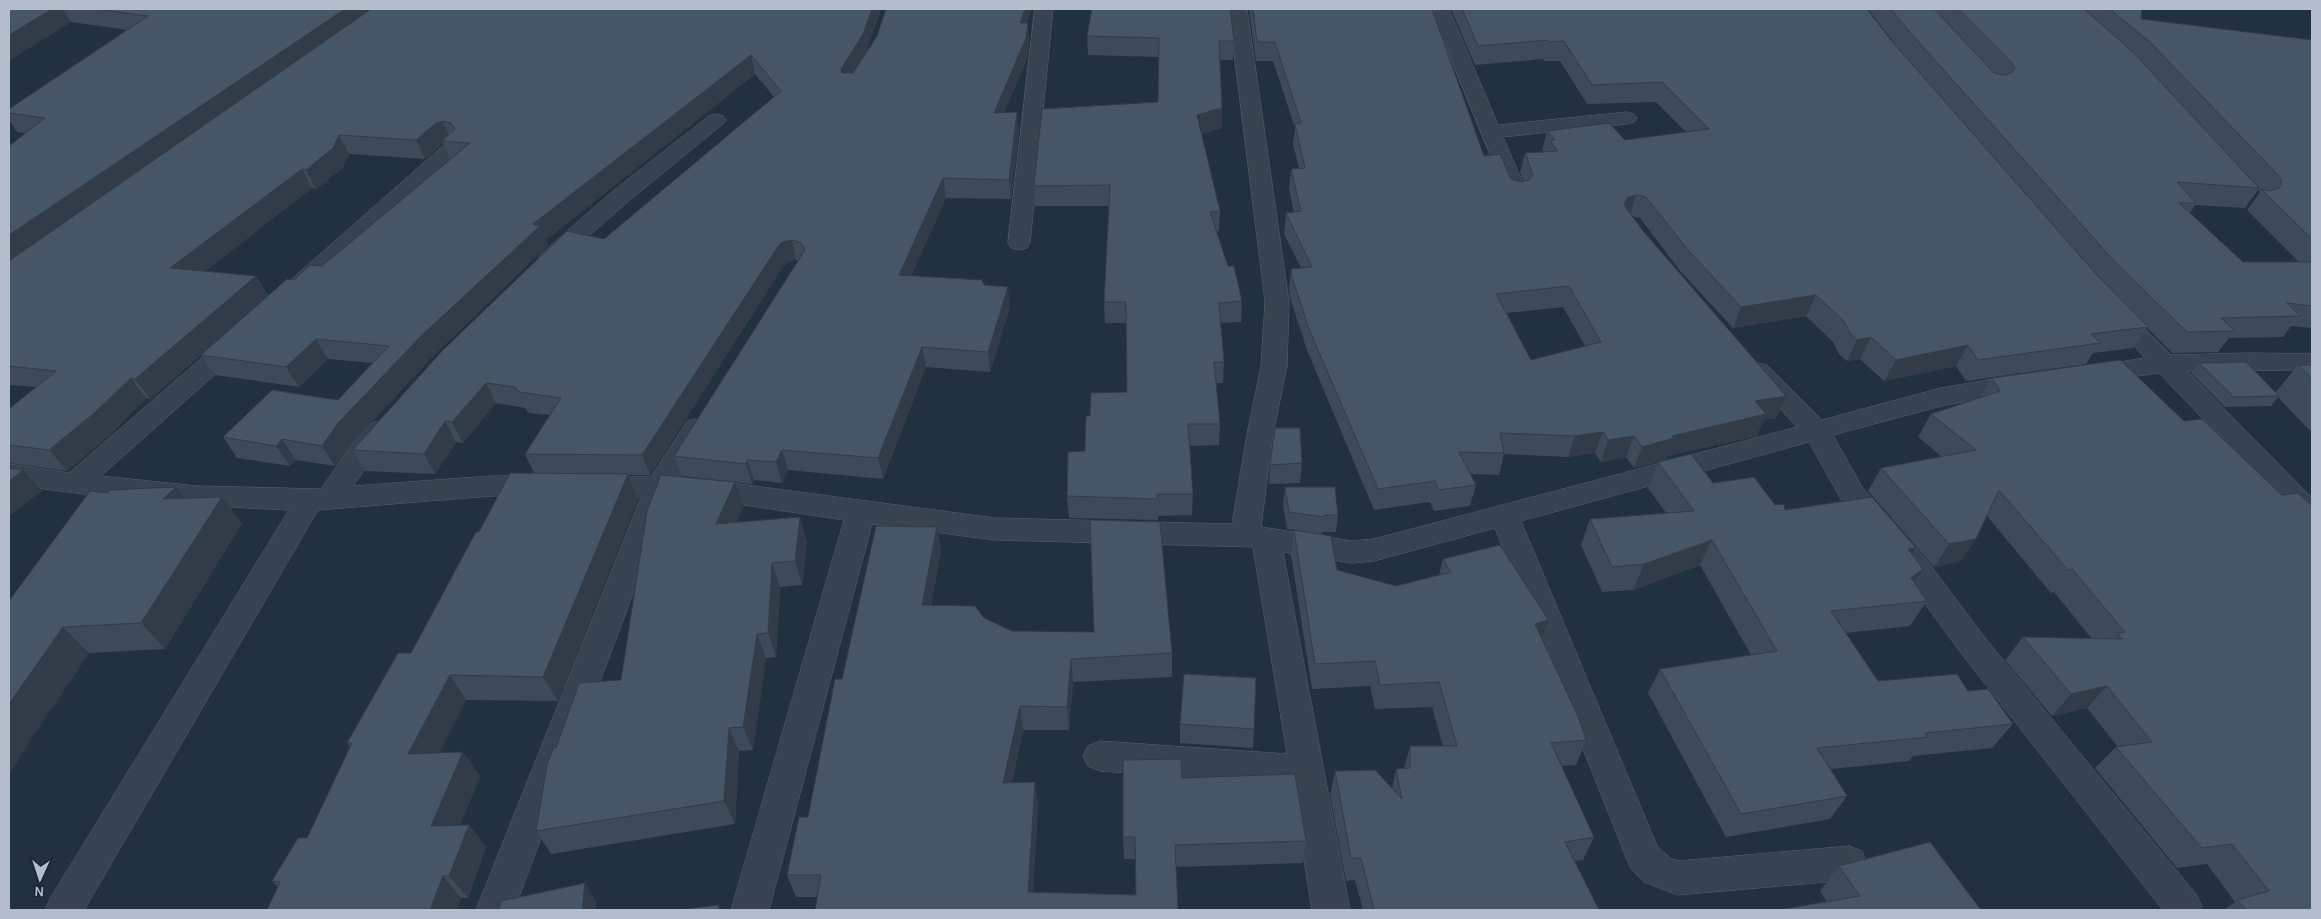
<svg xmlns="http://www.w3.org/2000/svg" width="2321" height="919" font-family="Karla,sans-serif">
  <rect width="100%" height="100%" fill="#223140"/>
  <g fill="none" stroke-linecap="round" stroke-linejoin="round">
    <g stroke="#55606e" stroke-width="1">
      <path id="minor" d="M1035,9H1053L1030,243L1027,248L1019,250L1011,248L1008,243Z
        M1229,9H1247L1289,302L1287,366L1273,434L1261,527L1352,541L1374,539L1797,427L1745,371L1749,365L1758,363L1767,365L1822,420L1941,388L2022,374L2031,377L2035,383L2031,389L1941,406L1833,435L1862,487L1928,562L1986,639L2196,894L2202,907L2200,910H2163L1964,657L1906,578L1842,501L1809,442L1521,521L1657,846L1670,858L1678,861L1849,846L1862,851L1867,863L1862,875L1849,880L1678,895L1644,882L1631,869L1626,857L1495,528L1374,561L1352,563L1283,552L1350,910H1312L1292,784L1100,771L1088,766L1083,756L1088,746L1100,741L1287,754L1253,547L995,540L872,524L769,910H731L844,520L731,503L669,498L514,910H476L641,497H596L586,494L582,487L586,480L596,477H651L687,421L696,419L705,421L709,428L679,478L731,483L995,518L1232,524L1247,434L1261,366L1265,302Z
        M1431,9H1449L1498,125L1627,112L1634,114L1637,118L1634,122L1627,124L1503,137L1525,188L1522,193L1514,194L1506,193Z
        M716,114L723,116L726,120L723,124L630,200L558,263L550,265L542,263L538,258L542,253L614,190L709,116Z
        M452,142L459,144L462,148L459,152L301,295L293,297L285,295L281,290L285,285L445,144Z
        M2113,303L2122,306L2171,355L2251,353L2312,354V370L2187,371L2312,498V526L2302,522L2159,373L2092,382L2083,380L2079,374L2083,368L2145,358L2101,311L2104,306Z
        M237,333L246,335L249,341L246,347L101,476L197,486L321,489C332,473 358,433 372,423C379,420 385,422 391,423L395,430L372,459L353,486L491,476H541L551,479L555,486L551,493L541,496H491L318,510L84,910H45L51,897L289,510C195,506 102,498 9,484V464L69,473L228,335Z"/>
    </g>
    <use href="#minor" fill="#374350" fill-rule="evenodd"/>
  </g>
  <path fill="#3c4a59" fill-rule="evenodd" d="M9,9H881L866,52L1031,9L1027,23L1029,41L1028,56L1004,113L1017,112L1019,131L1011,199L946,198L911,276L984,285L1010,307L990,372L926,367L883,479L788,470L782,483L754,480L752,484L682,476L674,456L798,261L796,260L788,262L782,268L650,475H628L638,499L558,701L466,700L439,753L480,776L460,825H469L486,847L468,898H461L457,910H267L278,887L272,881L307,838L350,747L347,743L411,653L479,532L534,473L525,454L550,415L529,413L525,408L496,403L463,443L456,442L435,474L366,471L353,450L774,97L755,74L546,240L548,245L432,357L351,444L335,466L296,460L290,466L237,458L223,437L338,400L372,363L328,359L299,387L215,375L201,355L150,399L146,398L110,435L67,471L9,463V409L36,387L9,385V146L25,133L17,132L9,120V109L128,30L71,22ZM443,143L450,159L322,266L294,280L268,295L256,276L205,271L312,188L316,189L343,168L349,154L425,159Z
    M1249,9H1436L1435,17L1484,156L1511,179L1521,182H1524L1520,173L1525,153L1543,152L1542,151L1547,131L1625,140L1686,132L1656,102L1587,104L1560,61H1544L1543,59L1475,65L1451,9H1867L1891,40L1963,122L1899,49L1868,9H2180H2142L2141,19L2312,40V328L2291,326L2283,337L2229,338L2218,352L2172,353L2147,328L2133,348L2093,353L2086,364L1966,381L1956,366L1884,381L1860,359L1847,361L1839,354L1833,342L1806,316L1733,328L1681,272L1640,218L1632,216L1644,232L1786,396L1776,418L1764,420L1756,436L1667,456L1666,460L1634,468L1626,457L1601,462L1595,453L1568,457L1504,454L1499,475L1470,474L1476,485L1470,506L1434,511L1430,502L1374,510L1307,350L1290,298L1289,290L1291,269L1301,268L1284,234L1286,213L1294,212L1289,189L1291,169L1299,168L1293,144L1295,128L1273,61H1256ZM2258,190L2260,192L2247,210L2299,262H2243L2190,213L2195,205L2245,208ZM1563,307L1585,346L1531,360L1507,313Z
    M1087,36L1234,41L1233,60H1220L1222,128L1201,134L1220,211L1219,231L1216,232L1228,266L1242,301L1241,322L1221,323L1224,362L1223,383H1216L1220,424L1219,445L1190,446L1193,494L1192,515L1158,516V520L1069,518L1067,496L1085,451L1090,416L1127,392L1126,323H1105L1104,302L1109,206H1035L1034,186L1158,102L1159,57L1088,55Z
    M2120,360L2312,910H2224L2235,902L2207,864L2177,868L2095,768L2117,746L2087,708L2052,716L2005,660L2023,637L2092,639L2054,592L2051,593L1987,516L1961,561L1934,567L1868,491L1881,468L1942,457L1918,437L1931,414L1980,398L1992,378Z
    M2199,363L2276,392L2298,365H2312V433L2278,397L2271,406L2225,407L2191,373Z
    M1658,462L1713,483L1775,505L1785,510L1912,554L1923,569L1914,583L1927,601L1910,626L1845,633L1878,681L1968,691L2013,724L1992,748L1913,756L1909,761L1831,769L1847,796L1830,819L1726,837L1648,693L1660,669L1751,655L1700,565L1633,590L1602,592L1581,545L1590,519L1666,513L1648,488Z
    M1302,463L1300,483L1269,484L1270,465Z
    M1285,487L1338,515L1336,532H1322V534L1337,570L1396,586L1439,575L1443,559L1548,620L1542,639L1586,740L1576,765L1561,766L1594,837L1583,860L1575,861L1599,910H1363L1355,880L1346,881L1330,795L1335,771L1392,788L1396,769H1404L1410,746H1443L1432,707L1375,709L1370,686L1312,689L1291,555L1294,530L1287,529L1283,505Z
    M185,498L242,523L165,649L89,653L35,733L9,601Z
    M743,507L736,522L807,541L802,585L780,587L776,657L766,658L753,750L739,751L735,824L551,854L536,831L621,680Z
    M937,527L941,551L931,605L984,618L1012,631L1172,653V677L1073,682L1069,730H1023L1012,783L1038,805L1033,892L1136,895L1135,859H1124L1123,837L1182,778L1306,841L1303,863L1176,867L1178,910L817,897H796L787,875L808,817Z
    M1180,724L1254,729L1253,748L1180,743Z
    M1839,866L1981,910L1827,902L1820,891Z"/>
  <path fill="#313c48" d="M52,9H63L71,22L9,61V35Z
    M345,9H380L9,266V235Z
    M872,9H881L866,52L844,88L841,69Z
    M1025,9H1031L1022,41L1020,23Z
    M1028,23L1029,41L1028,56L996,132L994,113Z
    M751,55L755,74L546,240L548,245L432,357L351,444L335,466L322,446L338,423L421,336L533,224Z
    M1222,108V128L1196,135L1197,115Z
    M1017,112L1019,131L1011,199L1009,180Z
    M443,121L451,140L442,141L443,143L425,159L416,140L436,123Z
    M339,135L349,154L343,168L316,189L306,170Z
    M302,169L312,188L184,288L170,268Z
    M943,178L946,198L903,295L899,275Z
    M1636,195L1630,215L1624,205L1627,198Z
    M792,240L796,260L788,262L782,268L650,475L642,455L777,248L782,242Z
    M256,276L268,296L150,399L135,379Z
    M1008,287L1010,307L990,372L988,352Z
    M1816,295L1806,316L1733,328L1741,307Z
    M1871,337L1860,359L1847,361L1857,340Z
    M316,339L328,359L299,387L286,367Z
    M1968,345L1956,366L1884,381L1896,360Z
    M922,347L926,367L883,479L878,458Z
    M131,378L146,398L110,435L67,471L49,450Z
    M486,383L496,403L463,443L452,422Z
    M1786,396L1776,418L1764,420L1756,436L1667,456L1666,460L1634,468L1642,447L1672,436L1755,401Z
    M445,421L456,442L435,474L424,454Z
    M1603,432L1595,453L1568,457L1575,436Z
    M1634,436L1626,457L1601,462L1608,440Z
    M282,439L296,460L290,466L276,446Z
    M782,450L788,470L782,483L776,462Z
    M747,460L754,480L752,484L746,464Z
    M23,470L42,491L9,516V481Z
    M628,474L638,499L558,701L543,677Z
    M735,482L743,507L725,548L716,524Z
    M176,487L197,514L163,499Z
    M222,497L242,523L165,649L141,623Z
    M800,517L807,541L802,585L795,561Z
    M937,527L941,551L927,629L922,605Z
    M1976,539L1961,561L1934,567L1949,544Z
    M1712,540L1700,565L1633,590L1644,564Z
    M1916,548L1900,573L1908,549Z
    M772,563L780,587L776,657L768,633Z
    M1923,569L1906,595L1911,578Z
    M1548,620L1540,645L1535,624Z
    M63,627L89,653L35,733L9,775V704Z
    M757,634L766,658L753,750L743,727Z
    M1071,659L1073,682L1069,730L1067,707Z
    M450,675L466,700L427,777L408,754Z
    M2107,686L2087,708L2052,716L2071,694Z
    M1020,706L1023,730L1007,805L1003,783Z
    M729,728L739,751L735,824L724,801Z
    M463,752L480,776L450,849L431,826Z
    M1035,782L1038,805L1032,910L1028,892Z
    M469,825L486,847L468,898L449,876Z
    M443,876L461,898L457,910H430Z
    M585,883L596,901V910H582Z
    M719,905L722,910H718Z"/>
  <path fill="#465667" stroke="#313c48" fill-rule="evenodd" d="M9,9H52L9,35Z
    M96,9H345L9,235V146L45,118L9,113V109L148,16Z
    M371,9H872L863,34L841,69L842,73H853L877,36L886,9H1025L1020,23H1028L1026,38L994,113L1017,112L1009,180L943,178L899,275L982,280L984,285L1008,287L988,352L922,347L878,458L782,450L776,462L747,460L746,464L674,456L805,250L801,243L792,240L782,242L777,248L642,455L525,454L561,398L519,392L515,387L486,383L452,422L445,421L424,454L353,450L442,351L567,231L604,239L781,91L751,55L533,224L540,226L421,336L338,423L322,446L282,439L276,446L223,437L272,390L338,400L389,346L316,339L286,367L201,355L287,279L294,280L310,265L322,266L470,143L442,141L455,129L451,123L443,121L436,123L416,140L339,135L333,148L306,170L302,169L170,268L256,276L135,379L131,378L93,414L49,450L9,445V409L56,371L9,366V261Z
    M1092,9H1230L1234,41H1219L1222,108L1197,115L1220,211L1210,212L1228,266H1234L1242,301L1219,303L1224,362H1214L1220,424H1188L1193,494H1157V499L1067,496L1068,452L1085,451L1086,416H1090L1091,393L1127,392L1126,302H1104L1110,185L1034,186L1042,109L1158,102L1159,38L1087,36Z
    M1253,9H1432L1484,156L1500,154L1511,179L1521,182L1529,180L1533,175L1525,153L1558,151L1550,141L1555,140L1547,131L1609,123L1625,140L1709,129L1662,82L1592,85L1564,41L1548,42L1547,40L1478,46L1462,9H1867L1891,40L2096,274L2148,327L2091,334L2100,343L1978,360L1968,345L1896,360L1871,337L1857,340L1850,333L1844,321L1816,295L1741,307L1689,251L1646,197L1636,195L1627,198L1624,205L1644,232L1786,396L1755,401L1766,414L1672,436L1674,438L1642,447L1634,436L1608,440L1603,432L1575,436L1500,433L1504,453L1459,452L1476,485L1438,490L1435,481L1378,489L1309,329L1292,277L1291,269L1312,267L1286,213L1301,211L1291,169L1305,168L1295,124L1301,123L1275,42H1257ZM1569,286L1601,342L1531,360L1496,294Z
    M1891,9H1934L1994,73L2003,75L2012,73L2015,68L2011,62L1958,9H2084L2133,52L2259,188L2177,182L2196,203H2179L2243,262H2312V306L2287,303L2300,316L2221,318L2235,331L2187,332L2115,262L1908,30Z
    M2110,9H2142L2141,19L2312,40V239L2261,189L2270,191L2279,188L2282,182L2279,176L2150,42Z
    M2120,360L2184,421L2202,419L2282,495L2298,493L2312,506V910H2247L2237,900L2269,891L2232,844L2202,848L2116,747L2152,742L2107,686L2071,694L2023,637L2122,639L2117,633L2125,632L2072,569L2068,570L1999,490L1976,539L1949,544L1881,468L1976,450L1931,414L2000,391L1992,378Z
    M2246,362L2279,396L2234,397L2199,363Z
    M2298,365H2312V379Z
    M1275,428H1300L1302,463L1270,465Z
    M1691,454L1713,483L1754,477L1775,505L1784,504L1785,510L1872,497L1916,548L1908,549L1923,569L1911,578L1927,601L1831,611L1878,681L1957,674L1968,691L1988,689L2013,724L1925,733L1928,737L1817,748L1847,796L1741,814L1660,669L1777,651L1712,540L1644,564L1612,567L1590,519L1694,511L1658,462Z
    M9,468L23,470L9,481Z
    M510,473L628,474L543,677L450,675L408,754L463,752L431,826L469,825L449,876H443L430,910H267L280,882L272,881L298,838H307L352,743H347L398,653H411L476,532H479Z
    M661,475L735,482L716,524L800,517L795,561L772,563L768,633L757,634L743,727L729,728L724,801L536,831L547,765L554,747L556,748L579,683L621,680L647,511Z
    M176,487L163,499L222,497L141,623L63,627L9,704V601L90,491L108,493L111,490Z
    M1285,487H1335L1338,515H1324V517L1289,512Z
    M1090,520L1160,522L1172,653L1071,659L1067,707L1020,706L1003,783L1035,782L1028,892L1136,895L1135,837H1123V760L1181,759L1182,778L1295,774L1306,841L1175,845L1178,910H815L821,875H787L799,817H808L835,679H842L876,526L937,527L922,605L975,606L984,618L1012,631L1094,632Z
    M1294,530L1331,536L1337,570L1396,586L1451,572L1443,559L1500,545L1546,616L1548,620L1535,624L1577,714L1586,740L1551,743L1594,837L1565,842L1599,910H1374L1361,858H1351L1335,771L1375,770L1402,799L1396,769L1410,768V746H1457L1439,682L1380,685L1375,661L1315,664Z
    M1184,674L1256,678L1254,729L1180,724Z
    M1930,842L1981,910H1778L1860,896L1839,866Z
    M585,883L582,910H499L501,901Z
    M719,905L718,910H675Z"/>
  <rect width="2321" height="919" fill="none" stroke="#b3bdcb" stroke-width="20"/>
  <g transform="translate(40 879) rotate(183)" stroke="#1c2835" stroke-width="4" paint-order="stroke">
  <path d="M0-4L9 19L0 12L-9 19Z" fill="#b3bdcb"/>
  <text y="-8" font-size="14" font-weight="bold" text-anchor="middle" fill="#b3bdcb">N</text>
  </g>
</svg>
